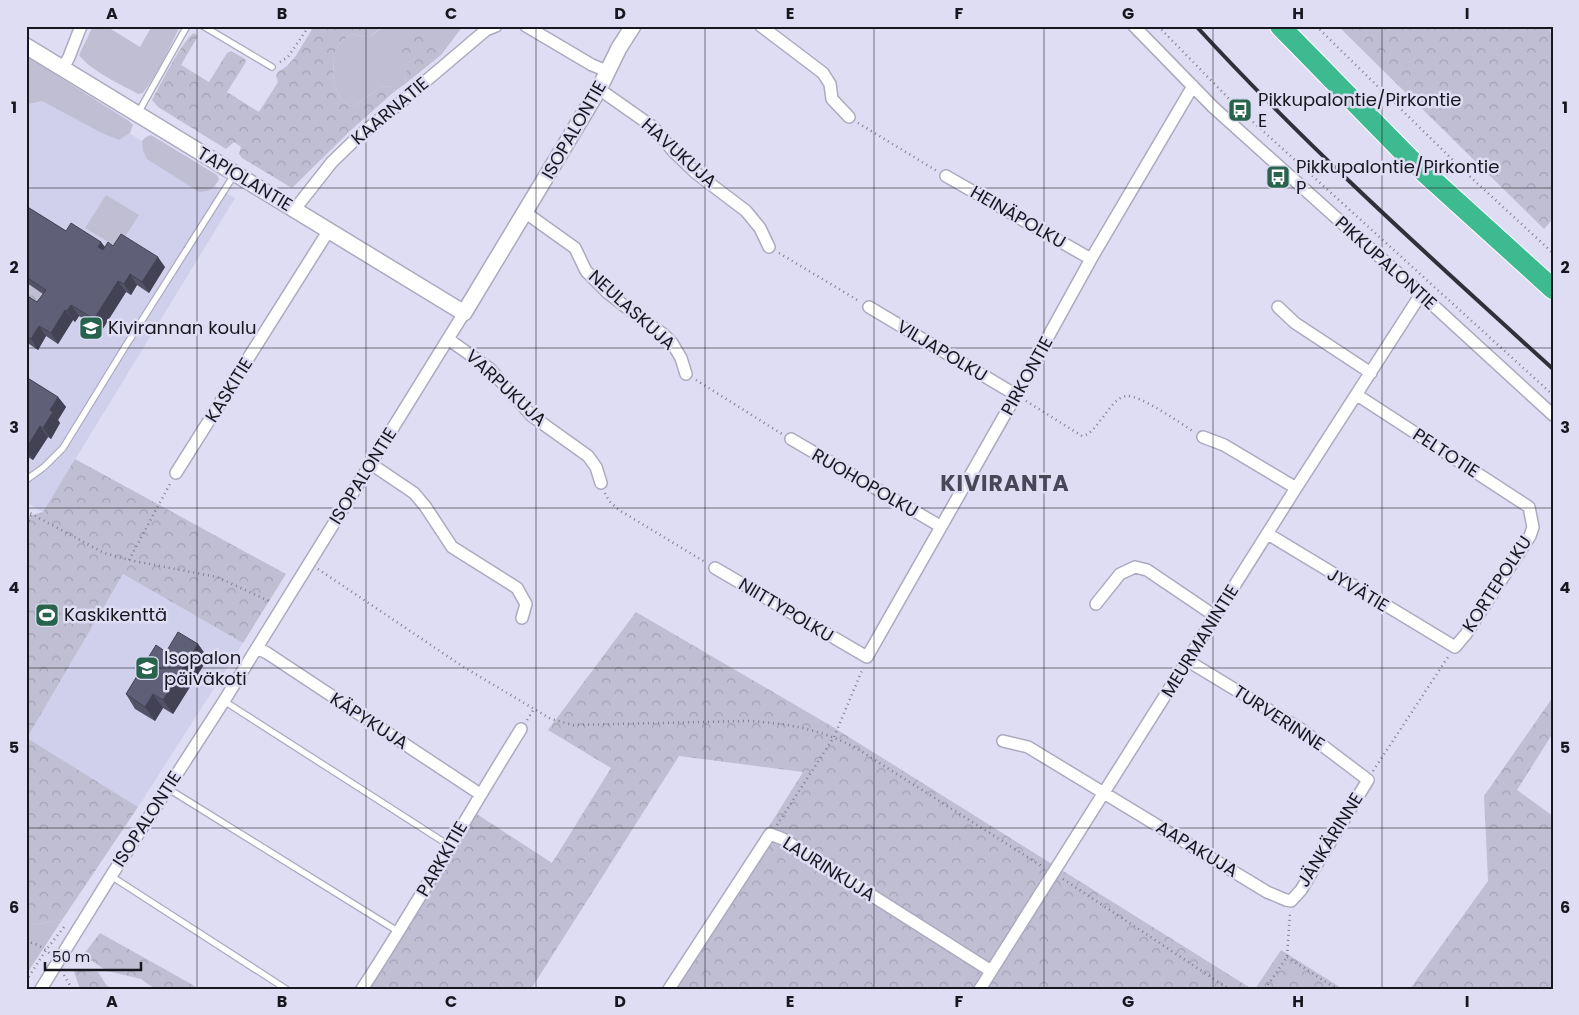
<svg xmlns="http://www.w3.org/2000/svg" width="1579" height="1015" font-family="Poppins,sans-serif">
  <defs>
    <pattern id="forest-crowns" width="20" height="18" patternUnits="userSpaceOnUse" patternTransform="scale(1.25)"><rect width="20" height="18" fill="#bfbed3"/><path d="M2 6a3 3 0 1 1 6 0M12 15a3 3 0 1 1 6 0" fill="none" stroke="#a3a3b5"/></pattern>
  </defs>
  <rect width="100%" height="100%" fill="#deddf3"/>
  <path fill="#d1d0ec" d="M26,70L235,198L43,512L26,502Z
    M123,574L243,643L138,807L27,738Z"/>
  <path fill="#bfbed3" d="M93,26H106L140,47L152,26H177L178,30C168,52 157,74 143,93L138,94C120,84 91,71 79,55Z
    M381,26H463L441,55L437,46L392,44C409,60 408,61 405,84L395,91L389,86L381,87L353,107L342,101L334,85L333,57L340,42L351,34L369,37L380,29Z
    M26,59H31L129,121L133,125L130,133L119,140L102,133L42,101L28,104L26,108Z
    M151,135L217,175L219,179C215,188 209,192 199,192L147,159L143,151L142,141L146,137Z
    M106,195L139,215L124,238L115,246L85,228Z
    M62,920L26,975V926Z"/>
  <path fill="url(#forest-crowns)" d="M314,26H381L380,28L369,37L351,34L340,42L333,57L334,85L342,101L353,107L381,87L389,86L395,91L350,131L292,188L242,158L239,154L241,147L234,142L226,149L158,107L152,100C159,87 183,39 194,33L198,36L181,65L209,82L227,53L231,51L245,59L246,62L227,92L259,112L278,82L276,76L278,72L287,66L295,57Z
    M1338,26H1551L1550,32L1553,35V219L1544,229Z
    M421,32L437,46L441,55L405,84C407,64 409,57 391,45L407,35Z
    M27,283L53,300L45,313L26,301Z
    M75,459L286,574L243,643L123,574L27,738L138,807L62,920L26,926V517L43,512Z
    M636,612L833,727L1252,989H667L803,772L679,756L531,989H355L372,963L466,807L552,863L611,768L548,730Z
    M1553,697V733L1517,790L1553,816V989H1410L1488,881L1484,796Z
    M100,933L200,989H155L141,979L107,971L83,955Z
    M1281,950L1343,989H1255Z
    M73,969L98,972L107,986L118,989H80Z"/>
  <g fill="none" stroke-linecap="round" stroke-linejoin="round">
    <g stroke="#abaabf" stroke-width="8">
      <path id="lane" d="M203,26L272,67
        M138,113L187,26
        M26,480L44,467L63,448L125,347L234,175
        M224,701L450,846
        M167,788L399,932
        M111,876L286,989"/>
    </g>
    <g stroke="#abaabf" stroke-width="14">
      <path id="street" d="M526,26L592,65L607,71
        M761,26L823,73L830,84L832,99L849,117
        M1134,26L1213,107L1411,285L1553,415
        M63,68L69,57L81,26
        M599,89L653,127L674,152L696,173L746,211L760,228L769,247
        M946,176L1091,259
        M295,209L332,162L361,134L394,108L486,30L496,26
        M526,213L575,248L586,271L608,293L640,318L663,334L672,343L681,358L686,374
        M869,307L1016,395
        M1278,307L1295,323L1371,373
        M448,339L490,369L532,416L588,456L596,467L601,483
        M1203,437L1224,445L1296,488
        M791,439L940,526
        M371,464L414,493L425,506L452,547L517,588L526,604L522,618
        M176,473L329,230
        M1268,534L1455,647L1466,634L1530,536L1533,527L1529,507L1357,395
        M715,568L867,657L1016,395L1091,259L1193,86
        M1096,604L1120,574L1135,567L1147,570L1215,616
        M257,648L267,653L480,794
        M1003,741L1028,747L1267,892L1286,900L1291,901L1301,890L1368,780L1302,730L1188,661
        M41,989L111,876L224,701L464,313
        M362,989C418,904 467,815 521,729
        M669,989L770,834L783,839L991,971
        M980,989L1296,488L1421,294"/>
    </g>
    <g stroke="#abaabf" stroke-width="18">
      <path id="secondary" d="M26,46L464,313L599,89L619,48L633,26"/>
    </g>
    <g stroke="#fff" stroke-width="22">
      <path id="highway" d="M1280,26L1414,163L1553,289"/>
    </g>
    <path stroke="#807f8e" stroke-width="2.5" stroke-dasharray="1 4" stroke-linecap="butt" d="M1158,26L1240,110L1553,395
      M1316,26L1465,172L1553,253
      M280,62L288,57L309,26
      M858,123L937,171
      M779,253L859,301
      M696,380L782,434
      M1026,401L1082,436C1092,434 1097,424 1104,416C1110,408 1116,398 1126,396C1139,394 1182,424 1194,432
      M605,493L609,501L619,510L705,562
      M26,511L104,553L129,560L217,577L271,602
      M26,525L32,514
      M129,560L171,482
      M318,569L462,666L551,719L573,725L747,721C787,723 820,729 856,748L1043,867
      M527,720L534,709
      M1373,771L1448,657
      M777,825L834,737L863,668
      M1063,879L1229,989
      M26,942C34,942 44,948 50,954
      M1287,957L1337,989
      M64,975L72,989
      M26,981L46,950L64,927
      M1265,989L1287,957L1290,912"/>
    <use href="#lane" stroke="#fff" stroke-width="5.5"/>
    <use href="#street" stroke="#fff" stroke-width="11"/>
    <use href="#secondary" stroke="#fff" stroke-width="15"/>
    <use href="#highway" stroke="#3eba90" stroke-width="20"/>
    <path stroke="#31303a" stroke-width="4" d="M1196,26C1308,148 1431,258 1553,369"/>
  </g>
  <path fill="#535267" d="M26,206L66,231L101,242L105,247L113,246L165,267L149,293L137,285L131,295L126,292L102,330L79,316L75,322L73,320L58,344L46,336L38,350L26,342V295L37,302L43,294L27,283L26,284Z
    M26,377L58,397L66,407L58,420L60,423L51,439L48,437L33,460L26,456Z
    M198,644L208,658L173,714L163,708L155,721L135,709L126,694L166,652Z"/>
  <path fill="#434254" d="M101,242L109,253L98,247Z
    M158,257L165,267L149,293L142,282Z
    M130,274L137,285L131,295L124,284Z
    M118,281L126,292L102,330L94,319Z
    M71,305L79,316L75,322L67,311Z
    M65,310L73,320L58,344L51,333Z
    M39,326L46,336L38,350L31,339Z
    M58,397L66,407L58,420L60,423L51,439L43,428L50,410Z
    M40,426L48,437L33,460L26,450V449Z
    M198,644L208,658L173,714L163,700Z
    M153,694L163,708L155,721L145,707Z"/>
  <path fill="#605f78" stroke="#434254" d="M26,206L66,231L71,223L101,242L98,247L103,250L108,242L113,246L121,234L158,257L142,282L130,274L124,284L118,281L94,319L71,305L67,311L65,310L51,333L39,326L31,339L26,336V295L37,302L46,290L26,277Z
    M26,377L58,397L50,410L53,412L43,428L40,426L26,449Z
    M178,632L198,644L163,700L153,694L145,707L126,694L156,645L166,652Z"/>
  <path fill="none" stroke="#18171f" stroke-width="1" stroke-opacity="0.55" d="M197,26V989M366,26V989M536,26V989M705,26V989M874,26V989M1044,26V989M1213,26V989M1382,26V989M26,188H1553M26,348H1553M26,508H1553M26,668H1553M26,828H1553"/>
  <defs>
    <g id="bus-square" transform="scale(1.25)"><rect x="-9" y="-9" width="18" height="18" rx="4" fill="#27634d" stroke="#deddf3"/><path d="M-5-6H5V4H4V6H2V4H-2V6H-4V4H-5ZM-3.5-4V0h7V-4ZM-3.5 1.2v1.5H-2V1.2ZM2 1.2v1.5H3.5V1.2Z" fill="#fff"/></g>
    <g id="school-square" transform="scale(1.25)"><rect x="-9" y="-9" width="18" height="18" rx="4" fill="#27634d" stroke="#deddf3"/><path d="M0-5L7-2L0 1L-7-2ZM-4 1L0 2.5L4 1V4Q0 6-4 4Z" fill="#fff"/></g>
    <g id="stadium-square" transform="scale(1.25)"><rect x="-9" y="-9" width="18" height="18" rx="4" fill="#27634d" stroke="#deddf3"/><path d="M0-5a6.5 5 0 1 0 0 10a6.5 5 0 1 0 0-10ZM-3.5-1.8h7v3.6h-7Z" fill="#fff"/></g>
  </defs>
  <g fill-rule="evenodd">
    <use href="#bus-square" x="1240" y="110"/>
    <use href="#bus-square" x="1278" y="177"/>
    <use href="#school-square" x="91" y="328"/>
    <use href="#stadium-square" x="47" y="615"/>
    <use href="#school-square" x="147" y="668"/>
  </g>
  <g text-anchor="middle" stroke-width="5" stroke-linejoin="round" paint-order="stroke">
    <g font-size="18" fill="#18171f" stroke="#deddf3" text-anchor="start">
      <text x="1258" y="106">Pikkupalontie/Pirkontie<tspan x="1258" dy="21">E</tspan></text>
      <text x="1296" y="173">Pikkupalontie/Pirkontie<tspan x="1296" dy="21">P</tspan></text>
      <text x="108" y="334">Kivirannan koulu</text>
      <text x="64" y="621">Kaskikenttä</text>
      <text x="164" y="664">Isopalon<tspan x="164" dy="21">päiväkoti</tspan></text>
    </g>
    <g font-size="18" fill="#18171f" stroke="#deddf3">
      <text transform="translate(390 111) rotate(-40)" y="6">KAARNATIE</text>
      <text transform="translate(574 130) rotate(-60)" y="6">ISOPALONTIE</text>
      <text transform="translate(679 153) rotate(42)" y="6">HAVUKUJA</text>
      <text transform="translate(245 179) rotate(31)" y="6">TAPIOLANTIE</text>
      <text transform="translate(1018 217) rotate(30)" y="6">HEINÄPOLKU</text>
      <text transform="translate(1386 263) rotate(42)" y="6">PIKKUPALONTIE</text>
      <text transform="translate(632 310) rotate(42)" y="6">NEULASKUJA</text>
      <text transform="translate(942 351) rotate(31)" y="6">VILJAPOLKU</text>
      <text transform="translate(1027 376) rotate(-61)" y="6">PIRKONTIE</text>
      <text transform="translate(506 388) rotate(43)" y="6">VARPUKUJA</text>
      <text transform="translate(229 390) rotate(-58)" y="6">KASKITIE</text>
      <text transform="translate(1446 453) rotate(33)" y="6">PELTOTIE</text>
      <text transform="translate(363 476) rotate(-58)" y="6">ISOPALONTIE</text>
      <text transform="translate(865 483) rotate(30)" y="6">RUOHOPOLKU</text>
      <text transform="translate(1497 584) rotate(-57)" y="6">KORTEPOLKU</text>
      <text transform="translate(1358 590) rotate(31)" y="6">JYVÄTIE</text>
      <text transform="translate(786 610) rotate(31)" y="6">NIITTYPOLKU</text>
      <text transform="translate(1200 641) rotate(-58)" y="6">MEURMANINTIE</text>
      <text transform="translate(1279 718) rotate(33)" y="6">TURVERINNE</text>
      <text transform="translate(369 721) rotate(33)" y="6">KÄPYKUJA</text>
      <text transform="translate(147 819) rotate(-57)" y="6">ISOPALONTIE</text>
      <text transform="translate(1330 840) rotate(-58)" y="6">JÄNKÄRINNE</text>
      <text transform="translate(1197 849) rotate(31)" y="6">AAPAKUJA</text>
      <text transform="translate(442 859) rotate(-60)" y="6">PARKKITIE</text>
      <text transform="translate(829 869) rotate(32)" y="6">LAURINKUJA</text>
    </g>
    <g font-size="22" font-weight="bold" letter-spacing="1" fill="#484758" stroke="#deddf3">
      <text x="1005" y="491">KIVIRANTA</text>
    </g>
  </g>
  <rect width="1579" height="1015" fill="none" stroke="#deddf3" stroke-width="55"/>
  <path d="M45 962v8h96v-8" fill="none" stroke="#18171f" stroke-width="2.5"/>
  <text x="52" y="962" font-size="15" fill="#18171f" stroke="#deddf3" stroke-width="4" paint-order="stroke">50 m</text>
  <rect x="28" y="28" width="1524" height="960" fill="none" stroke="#18171f" stroke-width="2"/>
  <g font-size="16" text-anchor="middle" font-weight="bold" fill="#18171f">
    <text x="112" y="19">A</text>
    <text x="282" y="19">B</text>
    <text x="451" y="19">C</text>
    <text x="620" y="19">D</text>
    <text x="790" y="19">E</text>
    <text x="959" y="19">F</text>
    <text x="1128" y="19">G</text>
    <text x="1298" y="19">H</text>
    <text x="1467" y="19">I</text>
    <text x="14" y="113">1</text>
    <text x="1565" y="113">1</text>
    <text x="14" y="273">2</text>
    <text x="1565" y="273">2</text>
    <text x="14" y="433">3</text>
    <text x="1565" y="433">3</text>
    <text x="14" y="593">4</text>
    <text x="1565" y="593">4</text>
    <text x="14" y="753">5</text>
    <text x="1565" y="753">5</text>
    <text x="14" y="913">6</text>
    <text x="1565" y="913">6</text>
    <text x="112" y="1007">A</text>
    <text x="282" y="1007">B</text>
    <text x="451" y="1007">C</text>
    <text x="620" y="1007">D</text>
    <text x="790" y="1007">E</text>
    <text x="959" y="1007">F</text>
    <text x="1128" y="1007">G</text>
    <text x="1298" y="1007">H</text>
    <text x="1467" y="1007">I</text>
  </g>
</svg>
